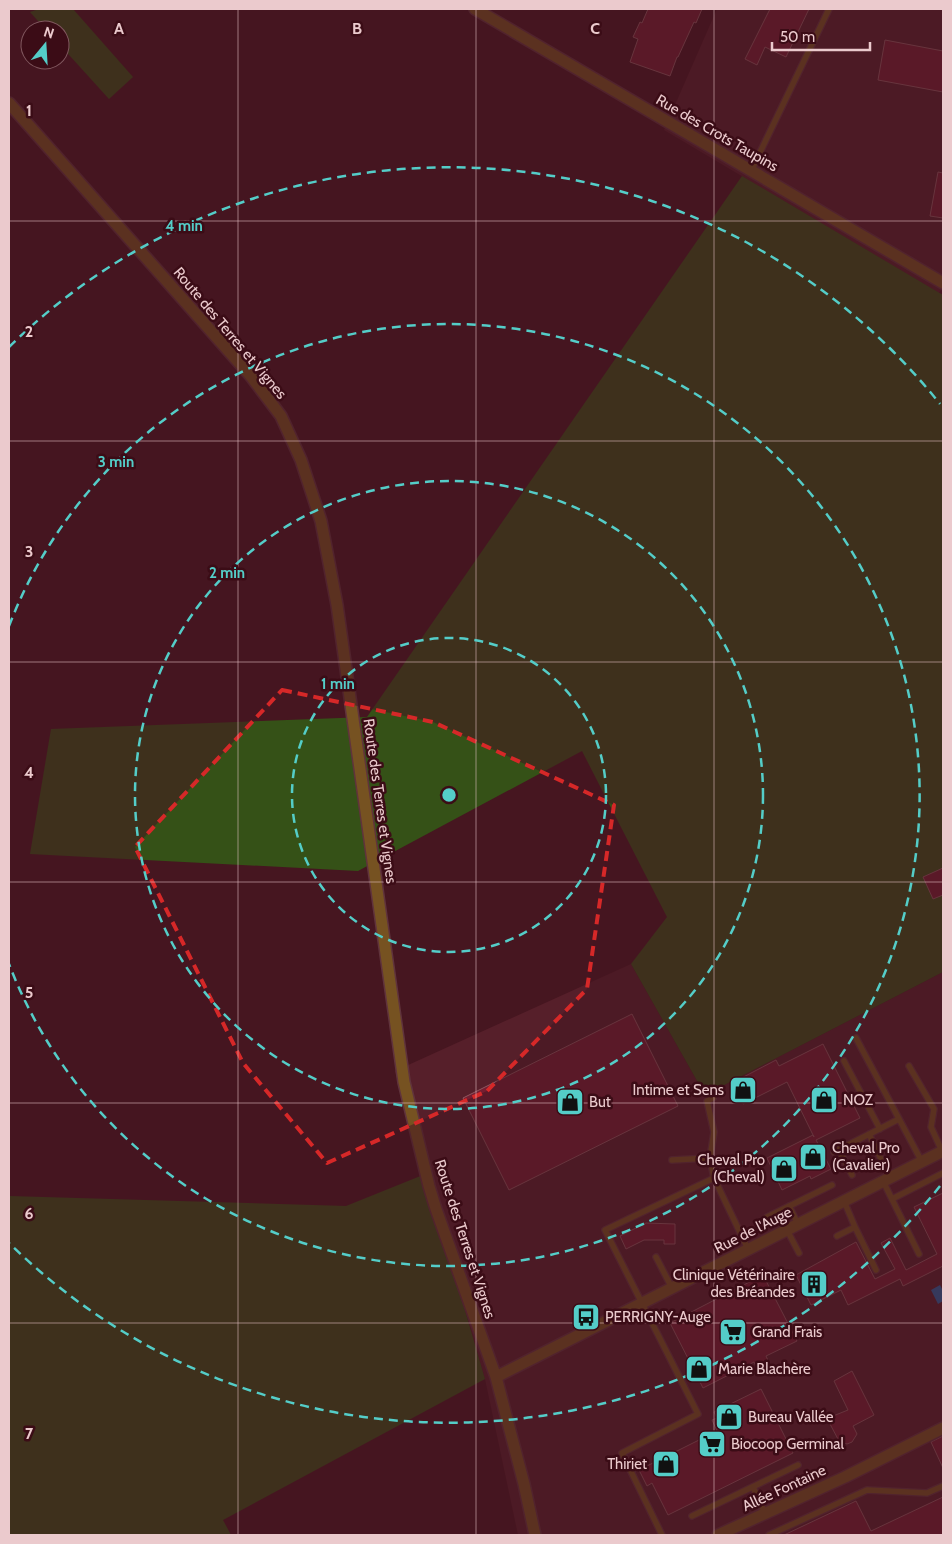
<svg xmlns="http://www.w3.org/2000/svg" width="952" height="1544" font-family="Cabin,sans-serif">
  <rect width="100%" height="100%" fill="#461620"/>
  <path fill="#561f2a" d="M717,9H943V287L939,293L664,130Z
    M631,964L705,1095L943,972V1535H518L485,1379L429,1186L423,1175L395,1071Z"/>
  <path fill="#355117" d="M39,9H73L133,77L109,99L60,45V30H46L30,12Z
    M742,176L943,295V972L705,1095L631,964L667,917L582,751L358,871L30,854L51,729L367,717Z
    M423,1175L429,1186L485,1379L223,1520L231,1535H9V1196L346,1206Z"/>
  <path fill="#2564a4" d="M940,1285L943,1291V1301L938,1304L931,1290Z"/>
  <path fill="#741e31" stroke="#905960" d="M648,9H702L696,23L694,22L678,57H677L670,76L630,62L638,39L633,37L640,22L642,23Z
    M770,9H809L786,57L765,47L757,65L745,59Z
    M885,40L943,51V92L878,80Z
    M938,172L943,173V218L930,216Z
    M943,868V895L933,899L923,877Z
    M632,1014L678,1106L509,1190L463,1098Z
    M823,1044L860,1118L816,1140L831,1169L811,1179L810,1176L782,1190L767,1158L813,1135L814,1137L787,1082L743,1104L732,1083L776,1060L779,1066Z
    M943,1193V1266L903,1286L900,1279L848,1305L841,1290L811,1305L796,1275L856,1242L875,1279L895,1269L881,1243L890,1238L906,1270L937,1254L914,1207Z
    M646,1223L675,1224V1244H664V1240H644L626,1249L620,1236Z
    M763,1275L797,1341L766,1356L770,1365L758,1371L754,1362L703,1388L670,1323Z
    M852,1371L874,1415L853,1426L857,1434L852,1442L847,1444L839,1441L830,1424L833,1416L848,1410L834,1381Z
    M761,1389L793,1453L668,1515L652,1483L647,1486L639,1470L717,1431L712,1420L717,1418L714,1412Z
    M943,1436V1468L931,1442Z
    M943,1497V1535H784L856,1501L871,1531Z"/>
  <g fill="none" stroke-linecap="round" stroke-linejoin="round">
    <g stroke="#60333c" stroke-width="8">
      <path id="service" d="M751,171L829,9
        M856,1038L922,1162
        M844,1061L880,1129
        M909,1066L934,1109L931,1127L942,1151
        M713,1098L707,1101L714,1132L710,1158L714,1178L748,1249
        M869,1134L881,1159
        M839,1150L852,1175
        M834,1152L899,1119
        M672,1160L710,1158
        M883,1181L919,1254
        M892,1199L943,1173
        M789,1206L798,1224
        M767,1217L832,1185
        M855,1227L876,1270
        M787,1230L799,1253
        M837,1236L855,1227L844,1201
        M656,1257L672,1288
        M753,1487L765,1513
        M692,1516L798,1465
        M662,1535L622,1453L698,1414L605,1230L714,1178
        M769,1535L867,1490L927,1493L943,1486"/>
    </g>
    <g stroke="#60333c" stroke-width="14">
      <path id="minor" d="M475,9L943,283
        M9,103L250,375L281,416L301,460L321,521L337,605L404,1082L429,1186L436,1209L496,1377L524,1484L535,1535
        M496,1377L943,1151
        M718,1535L845,1477L943,1428"/>
    </g>
    <use href="#service" stroke="#765221" stroke-width="5.5"/>
    <use href="#minor" stroke="#765221" stroke-width="11"/>
  </g>
  <path d="M0 0H952V1544H0ZM282,690L433,722L614,805L587,989L487,1091L327,1163L243,1063L135,847Z" fill="#461620" fill-opacity=".55" fill-rule="evenodd"/>
  <path fill="none" stroke="#d62828" stroke-width="4" stroke-dasharray="10 6" stroke-linejoin="round" d="M282,690L433,722L614,805L587,989L487,1091L327,1163L243,1063L135,847Z"/>
  <path fill="none" stroke="#ebcacd" stroke-width="1" stroke-opacity="0.55" d="M238,9V1535M476,9V1535M714,9V1535M9,221H943M9,441H943M9,662H943M9,882H943M9,1103H943M9,1323H943"/>
  <g fill="none" stroke="#54cdc8" stroke-width="2.5" stroke-dasharray="9 6">
    <circle cx="449" cy="795" r="157"/>
    <circle cx="449" cy="795" r="314"/>
    <path d="M9 626A471 471 0 1 1 9 964"/>
    <path d="M940 1186A628 628 0 0 1 9 1243M9 347A628 628 0 0 1 940 404"/>
  </g>
  <defs>
    <g id="shop-square" transform="scale(1.4375)"><rect x="-9" y="-9" width="18" height="18" rx="4" fill="#54cdc8" stroke="#3b0c16"/><path d="M-5-2.5h2.3a2.7 3.5 0 0 1 5.4 0H5L5.5 6h-11ZM-1.5-2.5h3a1.5 2.3 0 0 0-3 0Z" fill="#111"/></g>
    <g id="building-square" transform="scale(1.4375)"><rect x="-9" y="-9" width="18" height="18" rx="4" fill="#54cdc8" stroke="#3b0c16"/><path d="M-4-6H4V6H1V3H-1V6H-4ZM-2.5-4.3h1.7v1.8h-1.7ZM.8-4.3h1.7v1.8H.8ZM-2.5-1h1.7V.8h-1.7ZM.8-1h1.7V.8H.8Z" fill="#111"/></g>
    <g id="bus-square" transform="scale(1.4375)"><rect x="-9" y="-9" width="18" height="18" rx="4" fill="#54cdc8" stroke="#3b0c16"/><path d="M-5-6H5V4H4V6H2V4H-2V6H-4V4H-5ZM-3.5-4V0h7V-4ZM-3.5 1.2v1.5H-2V1.2ZM2 1.2v1.5H3.5V1.2Z" fill="#111"/></g>
    <g id="supermarket-square" transform="scale(1.4375)"><rect x="-9" y="-9" width="18" height="18" rx="4" fill="#54cdc8" stroke="#3b0c16"/><path d="M-6-5.5h2.5l.6 2H6L4.5 2H-2.5L-4.4-4H-6ZM-1.5 3.2a1.3 1.3 0 1 0 .1 0ZM3 3.2a1.3 1.3 0 1 0 .1 0Z" fill="#111"/></g>
  </defs>
  <g fill-rule="evenodd">
    <use href="#shop-square" x="743" y="1090"/>
    <use href="#shop-square" x="824" y="1100"/>
    <use href="#shop-square" x="570" y="1102"/>
    <use href="#shop-square" x="813" y="1157"/>
    <use href="#shop-square" x="784" y="1169"/>
    <use href="#building-square" x="814" y="1284"/>
    <use href="#bus-square" x="586" y="1317"/>
    <use href="#supermarket-square" x="733" y="1332"/>
    <use href="#shop-square" x="699" y="1369"/>
    <use href="#shop-square" x="729" y="1417"/>
    <use href="#supermarket-square" x="712" y="1444"/>
    <use href="#shop-square" x="666" y="1464"/>
  </g>
  <g text-anchor="middle" stroke-width="5" stroke-linejoin="round" paint-order="stroke">
    <g font-size="15" fill="#ebcacd" stroke="#3b0c16">
      <text transform="translate(717 133) rotate(30)" y="5">Rue des Crots Taupins</text>
      <text transform="translate(230 333) rotate(50)" y="5">Route des Terres et Vignes</text>
      <text transform="translate(380 801) rotate(82)" y="5">Route des Terres et Vignes</text>
      <text transform="translate(753 1230) rotate(-27)" y="5">Rue de l'Auge</text>
      <text transform="translate(465 1239) rotate(72)" y="5">Route des Terres et Vignes</text>
      <text transform="translate(784 1488) rotate(-25)" y="5">Allée Fontaine</text>
    </g>
    <g font-size="15" fill="#ebcacd" stroke="#3b0c16" text-anchor="start">
      <text x="724" y="1095" text-anchor="end">Intime et Sens</text>
      <text x="843" y="1105">NOZ</text>
      <text x="589" y="1107">But</text>
      <text x="832" y="1153">Cheval Pro<tspan x="832" dy="17">(Cavalier)</tspan></text>
      <text x="765" y="1165" text-anchor="end">Cheval Pro<tspan x="765" dy="17">(Cheval)</tspan></text>
      <text x="795" y="1280" text-anchor="end">Clinique Vétérinaire<tspan x="795" dy="17">des Bréandes</tspan></text>
      <text x="605" y="1322">PERRIGNY-Auge</text>
      <text x="752" y="1337">Grand Frais</text>
      <text x="718" y="1374">Marie Blachère</text>
      <text x="748" y="1422">Bureau Vallée</text>
      <text x="731" y="1449">Biocoop Germinal</text>
      <text x="647" y="1469" text-anchor="end">Thiriet</text>
    </g>
  </g>
  <g font-size="16" text-anchor="middle" font-weight="bold" fill="#ebcacd" stroke="#3b0c16" stroke-width="5" stroke-linejoin="round" paint-order="stroke">
    <text x="119" y="34">A</text>
    <text x="357" y="34">B</text>
    <text x="595" y="34">C</text>
    <text x="29" y="116">1</text>
    <text x="29" y="337">2</text>
    <text x="29" y="557">3</text>
    <text x="29" y="778">4</text>
    <text x="29" y="998">5</text>
    <text x="29" y="1219">6</text>
    <text x="29" y="1439">7</text>
  </g>
  <circle cx="449" cy="795" r="8" fill="#54cdc8" stroke="#3b0c16" stroke-width="2.5"/>
  <g font-size="15" text-anchor="middle" font-weight="bold" fill="#54cdc8" stroke="#3b0c16" stroke-width="5" stroke-linejoin="round" paint-order="stroke">
    <text x="184" y="231">4 min</text>
    <text x="116" y="467">3 min</text>
    <text x="227" y="578">2 min</text>
    <text x="338" y="689">1 min</text>
  </g>
  <rect width="952" height="1544" fill="none" stroke="#ebcacd" stroke-width="20"/>
  <g transform="translate(45 45) rotate(18)"><circle r="24" fill="#3b0c16" stroke="#81585f"/>
  <path d="M0-4L9 19L0 12L-9 19Z" fill="#54cdc8"/>
  <text y="-8" font-size="14" font-weight="bold" text-anchor="middle" fill="#ebcacd">N</text>
  </g>
  <path d="M772 42v8h98v-8" fill="none" stroke="#ebcacd" stroke-width="2.5"/>
  <text x="780" y="42" font-size="15" fill="#ebcacd" stroke="#3b0c16" stroke-width="4" paint-order="stroke">50 m</text>
</svg>
